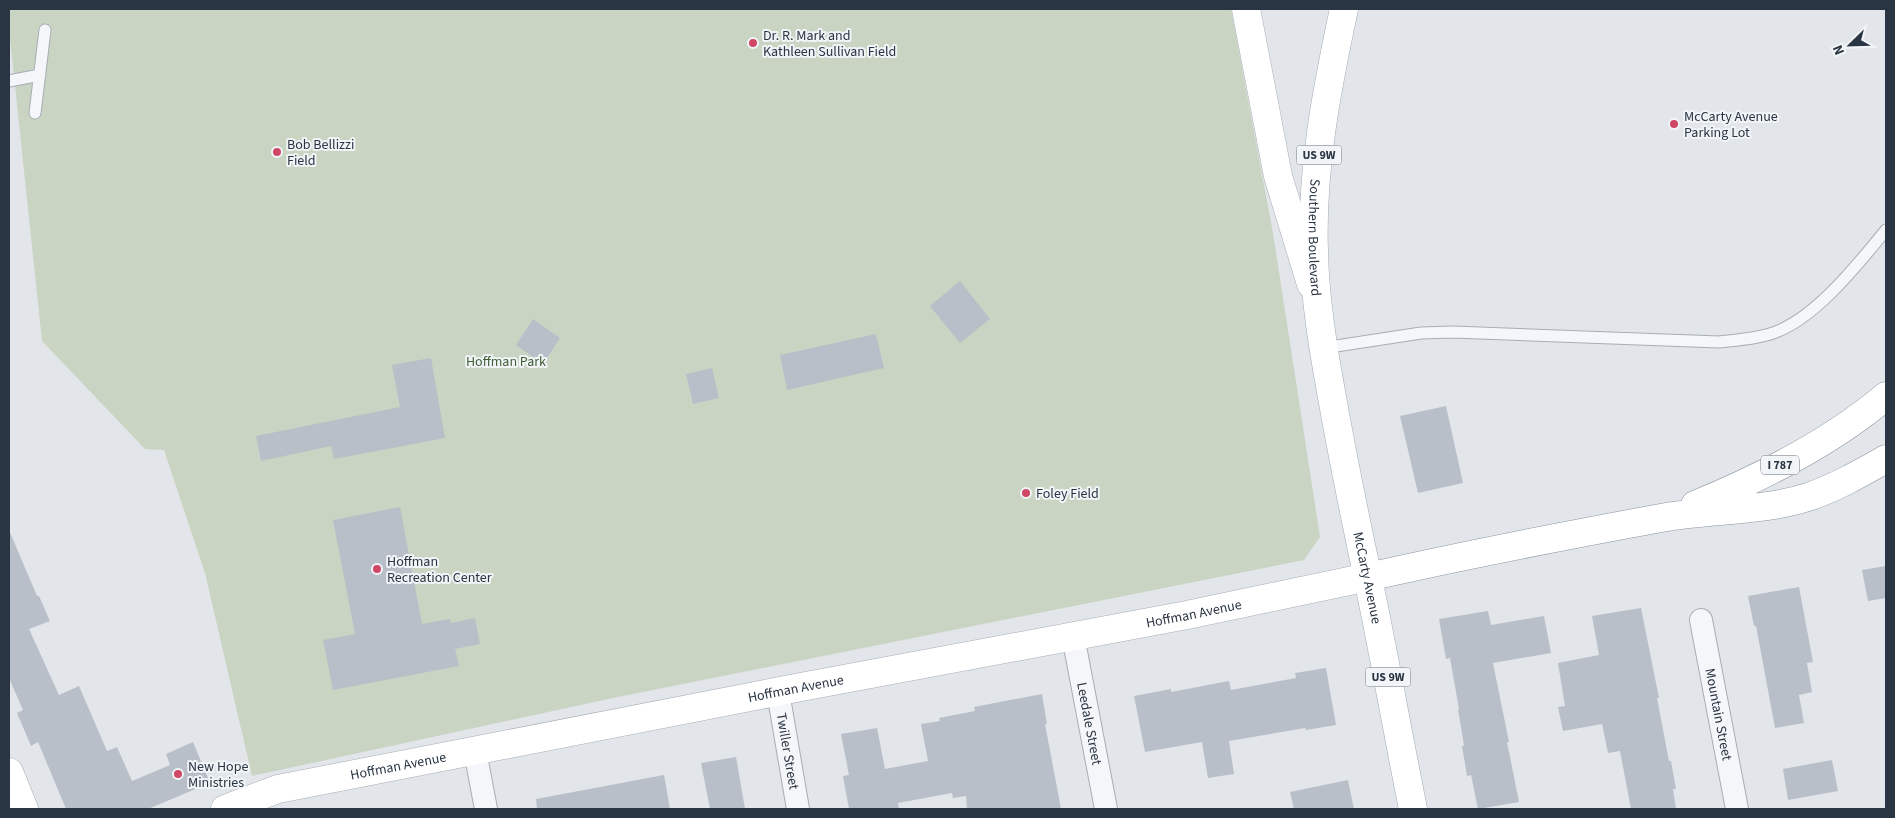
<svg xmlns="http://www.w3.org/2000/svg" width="1895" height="818" font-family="'Source Sans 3',sans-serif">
  <rect width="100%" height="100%" fill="#e2e6eb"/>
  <path fill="#c9d4c3" d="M9,9H1231L1273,233L1320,537L1304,560L608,699L252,776L205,573L164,450L145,449L42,341L9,29Z"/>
  <path fill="#b9bfc8" d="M960,281L990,319L960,343L930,306Z
    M533,319L560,338L543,364L516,345Z
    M876,334L884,368L787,390L780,355Z
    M431,358L445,438L334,459L331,446L261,461L256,436L400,407L392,365Z
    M712,368L719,398L693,404L686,374Z
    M1446,406L1463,483L1418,493L1400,416Z
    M400,507L422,624L450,619L451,623L475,618L480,644L455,649L459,666L333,690L323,640L355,634L333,520Z
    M9,530L37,596H39L50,621L29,629L59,695L79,686L107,751L117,747L132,781L170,765L166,754L193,742L210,783L148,809H66L38,742L31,746L17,713L23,710L9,678Z
    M1886,566V598L1868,601L1862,570Z
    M1799,587L1813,662L1807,663L1812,692L1799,695L1804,723L1775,728L1756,626H1754L1748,596Z
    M1641,608L1659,698H1657L1669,761H1671L1676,789H1673L1676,809H1631L1620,751L1608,753L1602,724L1563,731L1558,707L1565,706L1558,663L1599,655L1592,616Z
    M1488,611L1491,625L1544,616L1551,653L1493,663L1509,742H1507L1519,802L1478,809L1471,775L1467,776L1462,746H1464L1458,709H1459L1450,658L1446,659L1439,619Z
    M1326,668L1336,725L1306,730L1305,728L1229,741L1234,774L1208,778L1202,742L1145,752L1134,696L1171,689V692L1229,681L1231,690L1296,678L1295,673Z
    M1042,694L1047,724H1045L1061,809H967L966,796L953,798L952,793L898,803L899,809H849L843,776L849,775L841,734L877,728L885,769L928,761L921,724L940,721L939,718L975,711L974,707Z
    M736,757L745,809H710L701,763Z
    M1832,760L1838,791L1788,800L1783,769Z
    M664,775L670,809H537L536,799Z
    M1348,780L1354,809H1294L1290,792Z"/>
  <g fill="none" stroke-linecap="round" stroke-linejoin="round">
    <g stroke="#a7adb5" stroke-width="13">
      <path id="lane" d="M9,81L40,75
        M35,113L45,30
        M1323,348L1421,333L1453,332L1719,342C1737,340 1756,339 1773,333C1815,319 1858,264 1886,230"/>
    </g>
    <g stroke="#a7adb5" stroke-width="24">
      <g id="street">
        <path id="s1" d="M1701,620L1737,809"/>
        <path id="s2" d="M1073,636L1106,809"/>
        <path id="s3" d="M778,692L798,809"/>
        <path d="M475,751L486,809"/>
      </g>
    </g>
    <g stroke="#a7adb5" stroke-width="29">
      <g id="secondary">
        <path d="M1246,9L1278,176L1311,284"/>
        <path d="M9,772L24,809"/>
        <path id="s4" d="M225,809L278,789L801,687L1187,615L1368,577"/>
      </g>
    </g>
    <g stroke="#a1abb6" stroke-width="29">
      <g id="primary">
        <path id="s5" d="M1344,9C1327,88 1311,170 1314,251C1315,300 1323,348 1332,397C1342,454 1354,512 1366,569C1383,649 1397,729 1413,809"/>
      </g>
    </g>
    <g stroke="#8994a1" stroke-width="29">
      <path id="highway" d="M1695,505C1763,477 1830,443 1886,396
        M1368,577C1465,555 1563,536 1661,518C1710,509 1761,512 1808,497C1835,488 1861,473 1886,459"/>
    </g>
    <use href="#lane" stroke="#f5f6f9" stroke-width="11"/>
    <use href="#street" stroke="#f5f6f9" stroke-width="22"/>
    <use href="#secondary" stroke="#fff" stroke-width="28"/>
    <use href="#primary" stroke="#fff" stroke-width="28"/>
    <use href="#highway" stroke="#fff" stroke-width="28"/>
  </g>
  <g fill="#d04764" stroke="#f2f5f8" stroke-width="2">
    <circle cx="753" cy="43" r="5"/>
    <circle cx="1674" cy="124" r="5"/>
    <circle cx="277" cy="152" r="5"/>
    <circle cx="1026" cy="493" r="5"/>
    <circle cx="377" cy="569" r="5"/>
    <circle cx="178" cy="774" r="5"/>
  </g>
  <g text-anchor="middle" stroke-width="4" stroke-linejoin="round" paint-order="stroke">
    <g fill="#f2f5f8" stroke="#666f79" stroke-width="1">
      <rect x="1296.5" y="145.5" width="45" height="19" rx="4"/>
      <rect x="1761" y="455.5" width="38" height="19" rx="4"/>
      <rect x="1365.5" y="667.5" width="45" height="19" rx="4"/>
    </g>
    <g font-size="12" font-weight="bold" fill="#2a3543">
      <text x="1319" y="159">US 9W</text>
      <text x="1780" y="469">I 787</text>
      <text x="1388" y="681">US 9W</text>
    </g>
    <g font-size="14" fill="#2a3543" stroke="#f2f5f8" text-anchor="start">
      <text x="763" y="40">Dr. R. Mark and<tspan x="763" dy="16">Kathleen Sullivan Field</tspan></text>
      <text x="1684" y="121">McCarty Avenue<tspan x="1684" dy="16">Parking Lot</tspan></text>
      <text x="287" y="149">Bob Bellizzi<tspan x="287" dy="16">Field</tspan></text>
      <text x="1036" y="498">Foley Field</text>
      <text x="387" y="566">Hoffman<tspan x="387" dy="16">Recreation Center</tspan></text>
      <text x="188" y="771">New Hope<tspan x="188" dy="16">Ministries</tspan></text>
    </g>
    <g font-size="14" fill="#2a3543" stroke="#f2f5f8">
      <text dy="5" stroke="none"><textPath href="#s5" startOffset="231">Southern Boulevard</textPath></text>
      <text dy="5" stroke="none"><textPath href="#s5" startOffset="576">McCarty Avenue</textPath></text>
      <text dy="5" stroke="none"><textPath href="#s4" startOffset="989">Hoffman Avenue</textPath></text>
      <text dy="5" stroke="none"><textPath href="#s4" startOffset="584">Hoffman Avenue</textPath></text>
      <text dy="5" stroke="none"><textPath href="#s1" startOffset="96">Mountain Street</textPath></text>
      <text dy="5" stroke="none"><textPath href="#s2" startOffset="89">Leedale Street</textPath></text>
      <text dy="5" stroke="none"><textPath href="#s3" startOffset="60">Twiller Street</textPath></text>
      <text dy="5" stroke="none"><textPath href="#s4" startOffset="179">Hoffman Avenue</textPath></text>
    </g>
    <g font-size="14" fill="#415f37" stroke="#f2f5f8">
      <text x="506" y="366">Hoffman Park</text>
    </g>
  </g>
  <rect width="1895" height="818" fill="none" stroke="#2a3543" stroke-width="20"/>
  <g transform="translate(1850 45) rotate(247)" stroke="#f2f5f8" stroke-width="4" paint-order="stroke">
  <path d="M0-4L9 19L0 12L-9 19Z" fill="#2a3543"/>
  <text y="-8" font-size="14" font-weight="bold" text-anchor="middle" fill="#2a3543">N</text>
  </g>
</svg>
